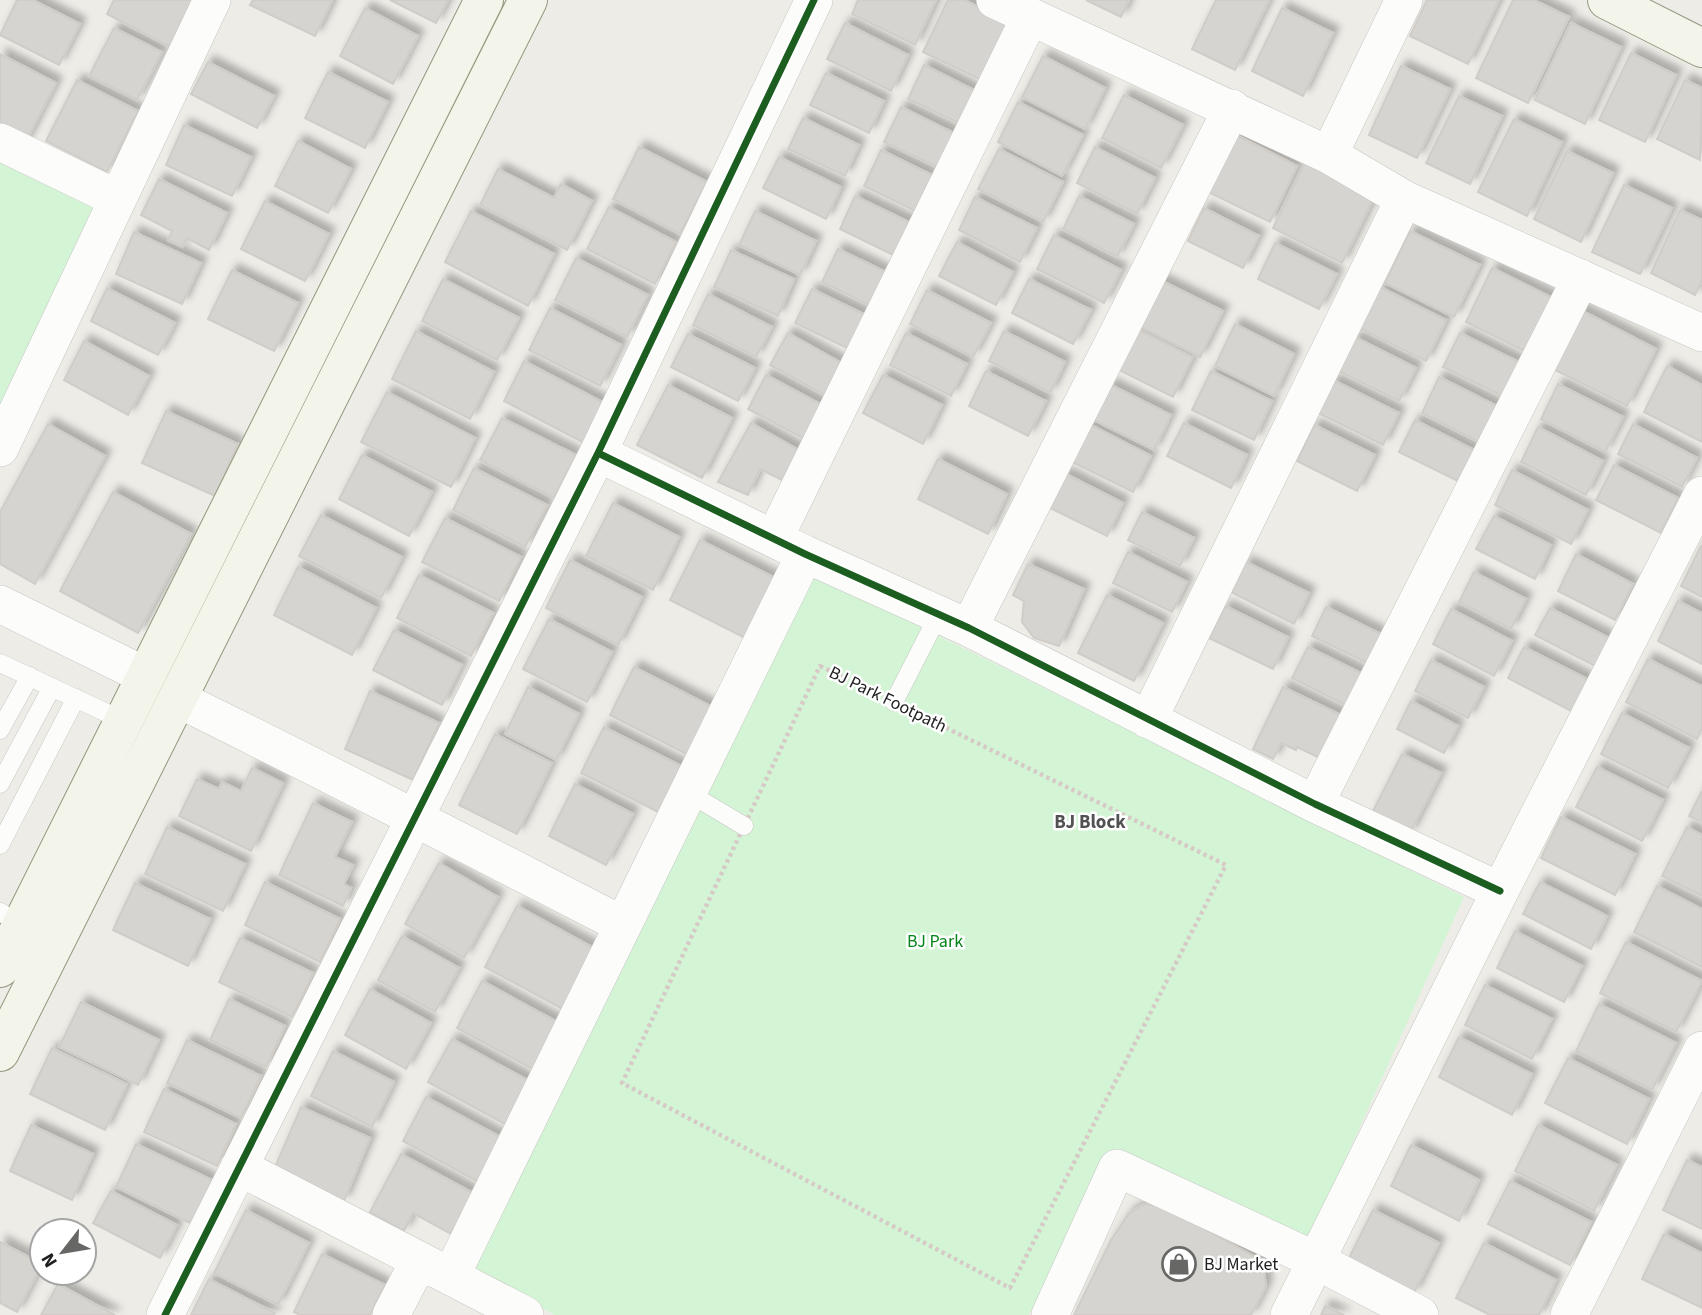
<svg xmlns="http://www.w3.org/2000/svg" width="1702" height="1315" font-family="'Source Sans 3',sans-serif">
  <defs>
    <filter id="shadow"><feDropShadow dx="6" dy="-6" stdDeviation="3.5" flood-color="#0004"/></filter>
  </defs>
  <rect width="100%" height="100%" fill="#edece7"/>
  <path fill="#d3f5d6" d="M0,163L96,209L0,405Z
    M810,572L1464,897L1305,1248L1110,1153L1029,1315H555L466,1269Z"/>
  <path fill="#d5d4d0" stroke="#d0cdc8" stroke-width="2" filter="url(#shadow)" d="M17,0H33L80,24L59,65L0,35Z
    M114,0H192L170,47L107,14Z
    M253,0H330L332,1L315,36L250,5Z
    M390,0H448L436,23Z
    M858,0H936L915,45L852,14Z
    M948,0H964L1014,24L987,83L923,52Z
    M1086,0H1129L1121,17Z
    M1216,0H1269L1235,70L1192,49Z
    M1427,0H1499L1468,64L1410,36Z
    M1513,0H1534L1569,17L1528,103L1476,78Z
    M365,8L418,36L393,84L340,56Z
    M1282,8L1333,33L1303,96L1252,71Z
    M845,23L908,55L891,91L827,59Z
    M1571,23L1621,47L1585,124L1535,100Z
    M114,28L162,52L137,100L89,76Z
    M1631,53L1676,75L1645,142L1599,120Z
    M0,54L56,83L24,145L0,133Z
    M1043,56L1105,88L1085,129L1022,97Z
    M208,62L274,96L257,128L191,94Z
    M924,65L980,93L965,126L908,99Z
    M1401,66L1450,89L1417,158L1369,135Z
    M328,72L388,102L365,148L305,118Z
    M826,73L884,101L869,133L810,105Z
    M77,80L138,111L107,172L46,141Z
    M1685,80L1702,88L1700,160L1657,139Z
    M1124,95L1183,125L1161,168L1102,138Z
    M1459,96L1502,116L1470,184L1426,163Z
    M1018,102L1083,135L1062,176L998,142Z
    M901,107L956,134L939,168L884,142Z
    M803,118L859,145L845,176L788,149Z
    M1514,119L1562,142L1527,216L1478,192Z
    M184,125L251,157L232,196L166,165Z
    M1236,135L1297,166L1270,222L1208,192Z
    M298,141L351,169L328,213L275,186Z
    M639,147L707,182L680,234L613,199Z
    M1095,147L1155,178L1137,214L1077,183Z
    M999,149L1063,182L1043,222L978,189Z
    M881,150L932,175L915,211L864,186Z
    M1567,151L1613,173L1581,242L1534,219Z
    M779,157L841,187L826,219L763,188Z
    M1306,161L1375,195L1342,263L1273,228Z
    M498,169L554,198L561,184L592,201L567,250L480,205Z
    M159,179L227,213L209,250L187,238L182,247L168,240L172,231L141,215Z
    M1624,185L1672,208L1640,274L1592,252Z
    M855,196L911,223L895,256L840,229Z
    M1079,196L1134,224L1117,257L1063,229Z
    M975,197L1037,228L1020,262L959,230Z
    M265,201L329,234L305,281L241,249Z
    M609,207L676,242L655,284L587,249Z
    M1204,208L1259,236L1243,268L1188,241Z
    M1680,210L1702,220V280L1695,295L1651,273Z
    M471,211L554,254L528,306L445,262Z
    M755,211L816,241L800,275L739,245Z
    M1410,231L1480,265L1454,317L1385,283Z
    M134,232L201,263L182,304L116,274Z
    M1054,235L1121,270L1104,303L1037,269Z
    M957,242L1013,272L996,305L939,276Z
    M1275,243L1337,274L1319,309L1258,279Z
    M838,249L886,272L869,305L822,282Z
    M731,250L794,279L778,316L714,287Z
    M576,258L648,295L627,337L555,300Z
    M1492,268L1555,299L1528,353L1466,322Z
    M232,270L298,303L274,351L208,319Z
    M443,279L519,318L497,360L422,321Z
    M1029,279L1091,310L1073,344L1012,313Z
    M1158,279L1223,311L1200,357L1136,325Z
    M1380,287L1446,320L1426,361L1359,328Z
    M107,288L175,323L158,355L91,321Z
    M812,289L870,317L853,351L795,323Z
    M927,290L991,323L973,357L910,324Z
    M708,294L772,327L756,357L693,325Z
    M1575,307L1656,349L1627,406L1545,365Z
    M550,308L621,345L600,386L529,350Z
    M1235,324L1294,354L1274,396L1215,366Z
    M1135,328L1193,357L1173,397L1115,368Z
    M416,331L494,372L470,419L392,379Z
    M1004,331L1065,362L1050,393L989,361Z
    M788,333L845,365L828,397L770,365Z
    M906,333L967,364L951,396L890,365Z
    M1460,333L1521,363L1504,397L1443,367Z
    M688,334L755,368L738,401L671,367Z
    M1355,337L1416,368L1399,401L1338,371Z
    M84,341L149,376L128,415L64,380Z
    M524,361L604,403L584,443L504,401Z
    M1667,366L1702,385V442L1644,412Z
    M986,371L1046,401L1028,436L969,406Z
    M1211,371L1272,401L1254,440L1192,410Z
    M766,375L824,406L806,440L748,409Z
    M883,375L942,405L923,444L863,413Z
    M1439,377L1501,408L1483,444L1422,413Z
    M1333,380L1399,413L1383,445L1318,413Z
    M1109,384L1171,415L1154,450L1092,419Z
    M1558,384L1623,417L1605,452L1541,419Z
    M668,385L732,418L702,478L637,445Z
    M387,392L475,438L451,487L361,442Z
    M166,411L238,444L215,496L142,463Z
    M502,418L576,455L554,498L480,460Z
    M1415,420L1480,453L1464,484L1399,452Z
    M751,423L804,453L788,483L760,469L748,495L718,482Z
    M1087,423L1151,456L1133,492L1068,460Z
    M1184,423L1247,455L1231,488L1167,456Z
    M48,424L105,456L35,584L0,564V512Z
    M1633,424L1697,458L1682,487L1618,454Z
    M1314,425L1375,455L1357,491L1297,461Z
    M1538,427L1603,461L1586,495L1521,462Z
    M362,455L432,492L409,536L339,499Z
    M938,459L1007,494L988,534L918,499Z
    M1614,465L1678,498L1661,533L1596,500Z
    M474,468L547,505L525,547L453,510Z
    M1512,470L1588,510L1571,544L1495,505Z
    M1064,473L1123,503L1107,536L1048,507Z
    M113,492L191,534L138,633L60,591Z
    M613,503L679,537L653,590L586,556Z
    M1142,512L1194,538L1180,566L1128,540Z
    M321,515L402,557L381,598L299,556Z
    M1494,516L1551,545L1535,579L1476,549Z
    M445,518L521,557L499,601L422,562Z
    M700,540L785,583L755,643L670,600Z
    M1701,546L1702,547V597L1681,586Z
    M1128,552L1187,582L1172,612L1113,583Z
    M1576,554L1633,584L1615,620L1558,591Z
    M570,560L642,597L618,645L546,608Z
    M1246,562L1309,593L1294,624L1231,592Z
    M1028,564L1084,589L1059,646L1034,638L1022,622L1024,601L1013,595Z
    M298,567L376,608L352,655L274,615Z
    M1474,572L1526,599L1511,629L1459,602Z
    M419,575L493,613L471,656L397,618Z
    M1107,595L1163,623L1134,681L1078,653Z
    M1678,601L1702,613V664L1658,641Z
    M1225,606L1288,637L1273,669L1209,638Z
    M1326,607L1381,634L1367,663L1312,636Z
    M1550,608L1609,638L1595,666L1535,635Z
    M1451,609L1512,641L1494,676L1433,644Z
    M549,619L612,652L587,702L523,669Z
    M394,630L462,665L442,705L373,670Z
    M1308,647L1363,674L1347,706L1292,678Z
    M1524,647L1589,680L1573,712L1508,678Z
    M1648,659L1702,686V728L1697,739L1626,702Z
    M1431,660L1484,687L1468,718L1415,691Z
    M634,667L718,710L694,758L610,715Z
    M528,687L579,714L556,760L505,734Z
    M1283,687L1347,718L1326,761L1297,747L1296,750L1281,743L1273,759L1253,749Z
    M370,691L439,723L413,780L345,749Z
    M1411,701L1458,726L1444,753L1397,729Z
    M1622,713L1689,748L1668,788L1601,754Z
    M604,727L685,768L662,814L581,773Z
    M495,734L552,763L517,834L459,805Z
    M1402,754L1441,773L1410,833L1372,813Z
    M1597,767L1663,800L1642,841L1576,807Z
    M252,768L283,783L251,851L179,816L197,779L219,789L222,782L241,791Z
    M575,784L633,814L606,865L549,836Z
    M1702,791V822L1689,816Z
    M313,803L352,822L335,857L353,865L344,884L351,888L343,906L279,875Z
    M1561,817L1635,854L1615,895L1541,858Z
    M167,827L245,864L223,911L145,874Z
    M1687,827L1702,835V896L1662,876Z
    M439,863L498,897L464,958L405,924Z
    M265,882L340,919L320,962L245,925Z
    M1540,882L1607,916L1591,949L1523,914Z
    M135,883L210,919L188,966L113,930Z
    M1657,886L1702,909V967L1634,932Z
    M517,906L599,951L566,1011L485,967Z
    M1515,931L1582,966L1564,1002L1497,968Z
    M402,936L459,968L435,1012L378,980Z
    M240,938L313,973L292,1017L219,982Z
    M1626,942L1702,981L1676,1032L1600,993Z
    M482,981L561,1024L536,1071L457,1028Z
    M1485,985L1552,1019L1532,1059L1465,1025Z
    M370,989L431,1023L406,1069L345,1035Z
    M229,999L285,1026L266,1067L210,1040Z
    M81,1002L159,1040L138,1085L59,1047Z
    M1599,1004L1676,1043L1652,1090L1576,1051Z
    M1459,1037L1532,1074L1512,1115L1439,1077Z
    M452,1039L531,1082L508,1126L428,1082Z
    M187,1040L261,1076L241,1118L167,1083Z
    M52,1048L127,1084L105,1130L30,1094Z
    M333,1051L394,1082L372,1127L311,1096Z
    M1568,1058L1649,1099L1627,1144L1545,1103Z
    M164,1089L236,1124L217,1166L144,1132Z
    M426,1097L504,1139L480,1183L403,1141Z
    M301,1107L370,1138L344,1201L275,1167Z
    M31,1125L93,1154L72,1200L10,1171Z
    M1538,1125L1617,1165L1594,1211L1515,1171Z
    M136,1144L212,1180L192,1224L116,1187Z
    M1411,1145L1479,1180L1459,1221L1391,1186Z
    M401,1154L473,1193L451,1234L413,1213L404,1231L370,1212Z
    M1687,1160L1702,1167V1229L1663,1210Z
    M1510,1181L1591,1222L1570,1265L1488,1224Z
    M111,1191L177,1225L160,1258L93,1223Z
    M1145,1204L1163,1206L1255,1257L1264,1271L1266,1286L1251,1315H1074L1111,1240L1129,1213Z
    M246,1210L309,1243L278,1305L214,1273Z
    M1373,1210L1439,1243L1414,1293L1348,1260Z
    M1664,1234L1702,1253V1308L1642,1279Z
    M0,1242L42,1264L17,1312L0,1303Z
    M1484,1243L1556,1280L1539,1315H1490L1456,1298Z
    M322,1254L385,1285L370,1315H300L294,1312Z
    M209,1279L275,1313L274,1315H191Z
    M58,1284L115,1315H41Z
    M1325,1306L1344,1315H1321Z"/>
  <g fill="none" stroke-linecap="round" stroke-linejoin="round">
    <g stroke="#c6c6c3" stroke-width="19">
      <path id="lane" d="M0,663L124,721
        M894,702L939,614
        M0,730L30,676
        M0,784L52,687
        M687,792L744,826
        M0,845L76,698
        M0,912L21,925"/>
    </g>
    <g stroke="#c6c6c3" stroke-width="38">
      <path id="street" d="M995,0L1329,155L1404,199L1702,333
        M0,142L118,199
        M1329,155L1404,0
        M0,448L212,0
        M598,453L805,554L969,628L1315,804L1500,891
        M774,539L1030,17
        M0,604L146,676
        M969,628L1232,108
        M178,699C327,772 475,849 623,925
        M1148,720L1404,199
        M1315,804L1581,278
        M239,1167L525,1315
        M451,1276L805,554
        M165,1315L598,453L814,0
        M391,1315L419,1261
        M1050,1315L1117,1168L1315,1260L1420,1315
        M1289,1315L1500,891L1702,495
        M1569,1315L1702,1050"/>
    </g>
    <g stroke="#94987e" stroke-width="40">
      <path id="secondary" d="M1607,0L1702,48
        M0,968L484,0
        M0,1052L528,0"/>
    </g>
    <path stroke="#d7cac6" stroke-width="4.5" stroke-dasharray="3.5 3.5" stroke-linecap="butt" d="M820,666L1226,865L1010,1288L622,1083Z"/>
    <use href="#lane" stroke="#fcfcfb" stroke-width="18"/>
    <use href="#street" stroke="#fcfcfb" stroke-width="37"/>
    <use href="#secondary" stroke="#f3f4ea" stroke-width="38"/>
    <g stroke="#fff" stroke-width="11">
      <path id="cycleway" d="M598,453L805,554L969,628L1315,804L1500,891
        M165,1315L598,453L814,0"/>
    </g>
    <use href="#cycleway" stroke="#1b5e20" stroke-width="7"/>
  </g>
  <defs>
    <g id="shop-ring" transform="scale(1.75)"><circle r="9.5" fill="#fff" stroke="#676765" stroke-width="1.5"/><path d="M-5-2.5h2.3a2.7 3.5 0 0 1 5.4 0H5L5.5 6h-11ZM-1.5-2.5h3a1.5 2.3 0 0 0-3 0Z" fill="#676765"/></g>
  </defs>
  <g fill-rule="evenodd">
    <use href="#shop-ring" x="1179" y="1264"/>
  </g>
  <g text-anchor="middle" stroke-width="5" stroke-linejoin="round" paint-order="stroke">
    <g font-size="18" fill="#1f1f1f" stroke="#fff">
      <text transform="translate(888 699) rotate(26)" y="6">BJ Park Footpath</text>
    </g>
    <g font-size="18" fill="#048519" stroke="#fff">
      <text x="935" y="947">BJ Park</text>
    </g>
    <g font-size="18" fill="#1f1f1f" stroke="#fff" text-anchor="start">
      <text x="1204" y="1270">BJ Market</text>
    </g>
    <g font-size="19" font-weight="bold" fill="#525252" stroke="#fff">
      <text x="1090" y="828">BJ Block</text>
    </g>
  </g>
  <g transform="translate(63 1252) rotate(239)"><circle r="33" fill="#ffffff" stroke="#a5a5a5" stroke-width="2"/>
  <path d="M0-5L12 26L0 18L-12 26Z" fill="#676765"/>
  <text y="-10" font-size="19" font-weight="bold" text-anchor="middle" fill="#1f1f1f">N</text>
  </g>
</svg>
